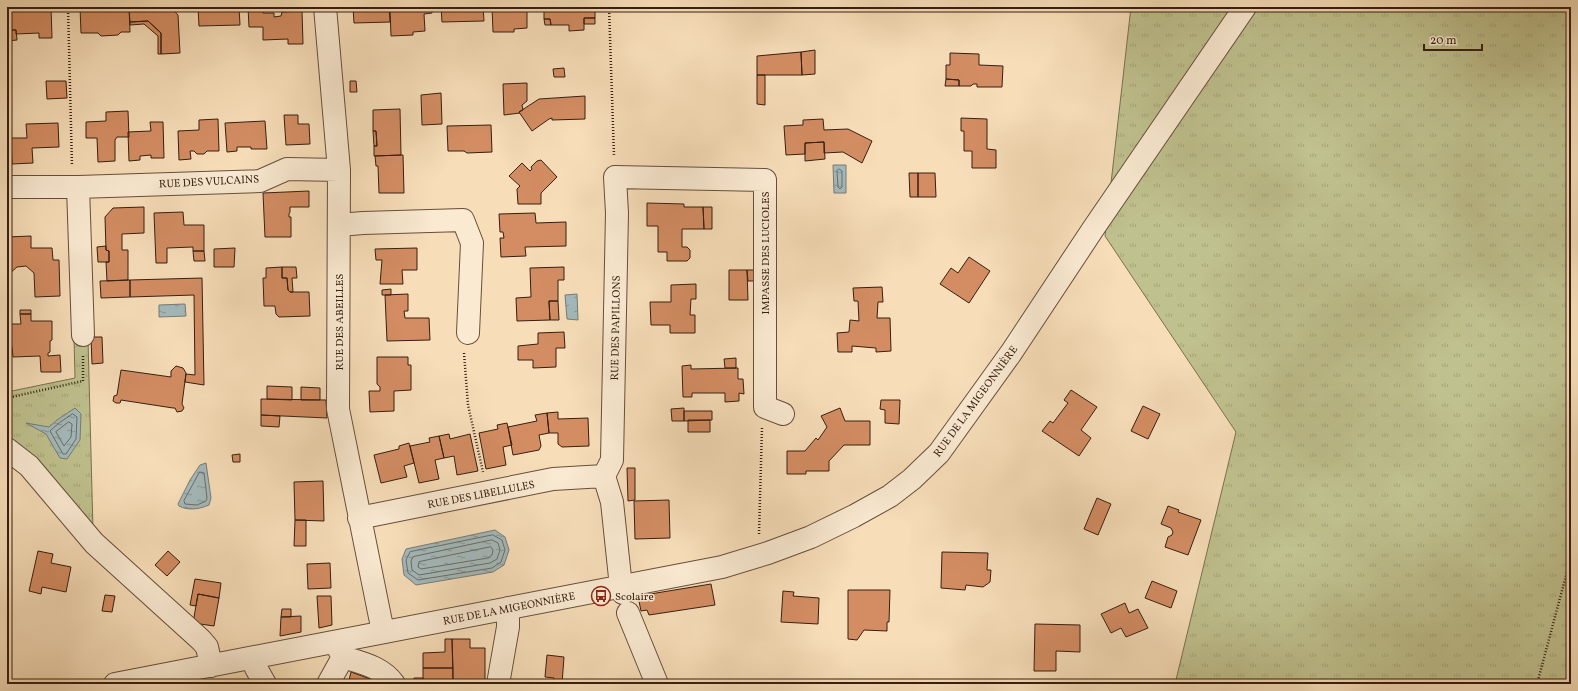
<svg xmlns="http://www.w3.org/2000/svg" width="1578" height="691" font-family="Vollkorn,serif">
  <defs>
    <pattern id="grass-tufts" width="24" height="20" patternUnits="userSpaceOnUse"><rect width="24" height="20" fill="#bfc18e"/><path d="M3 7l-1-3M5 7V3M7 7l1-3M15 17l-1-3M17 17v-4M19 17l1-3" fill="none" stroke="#a5a579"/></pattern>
    <pattern id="water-ripples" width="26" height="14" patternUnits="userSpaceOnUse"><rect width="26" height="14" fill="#a3b9bb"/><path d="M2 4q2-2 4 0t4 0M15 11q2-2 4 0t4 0" fill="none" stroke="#869697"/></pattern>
  </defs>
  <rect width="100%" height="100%" fill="#f7deb9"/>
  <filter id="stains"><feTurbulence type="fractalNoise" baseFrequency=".005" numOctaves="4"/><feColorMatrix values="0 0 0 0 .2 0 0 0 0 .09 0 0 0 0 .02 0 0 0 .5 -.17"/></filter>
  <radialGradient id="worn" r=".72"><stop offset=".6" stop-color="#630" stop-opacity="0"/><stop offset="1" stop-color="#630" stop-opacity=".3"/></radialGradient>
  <path fill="url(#grass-tufts)" stroke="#7a7050" d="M1131,7H1571V684H1175L1236,432L1105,236Z
    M74,339H88L93,531L42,469L7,435V392L75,378Z"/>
  <path fill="url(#water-ripples)" stroke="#777b77" d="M833,165H846V193H834Z
    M577,294L578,320L567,319L565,295Z
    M185,304L186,316L159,317V305Z
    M75,408L81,414L80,440L67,459L60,458L46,434L26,423L49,427L57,420Z
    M206,463L211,498L209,505C200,509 188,511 179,506L178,504L190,480L200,465Z
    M495,530L505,537L509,550L504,565L493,572L416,585L404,575L402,559L406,549Z"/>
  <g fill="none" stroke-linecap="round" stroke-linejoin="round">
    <path stroke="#6c6c66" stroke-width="1" d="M839,169L842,171V187L840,189L838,187L837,171Z
      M73,414L77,417L76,439L66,454H63L50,431L59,423Z
      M69,422L72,424L71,437L64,446L56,432Z
      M200,472L204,473L207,498L206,501L197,505L185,504L184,501Z
      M493,535L502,540L505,550L501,562L492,568L418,580L408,573L406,560L410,552Z
      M492,540L498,543L500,550L497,559L490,563L419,575L412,570L411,561L413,557Z
      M491,547L493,550L492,555L488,558L421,569L418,567L419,562Z"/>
  </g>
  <path fill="#d48d63" stroke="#361e11" d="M15,7H51L52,38H39V33L16,34V30H7V10L15,9Z
    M80,7H104L106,9H110L111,7H129L130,32H121L118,35L101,36L98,33H81Z
    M129,7H171L178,15L180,53L161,54V33L148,21L130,22Z
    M198,7H239L240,25L199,26Z
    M248,7H263V13H274V17L281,16L282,12L302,11L303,44H288V39L263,40V27H249Z
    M353,7H389L390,22L354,23Z
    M415,7H432V13L424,14L425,31L413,32V35L391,36L390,9L415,8Z
    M441,7H483L484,21L442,22Z
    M492,7H535V10L527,11V28L514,29V32H493Z
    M544,7H595V18H584V30L569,31V25H551L550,19H544Z
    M584,18H595V24H584Z
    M544,19H550L551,25H545Z
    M148,21L161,33V54H158V36L144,24L130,25V22Z
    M7,30H16L17,40L7,41Z
    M815,50V74L802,75L801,52Z
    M801,52L802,75H757V56Z
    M950,53L979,54V65L1003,66L1002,87H977V84H973L971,86H959V80L946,79V65H950Z
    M564,68L565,77H554L553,69Z
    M757,75H765V105L757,104Z
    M946,79L959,80V86H945Z
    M46,81H66L67,98L47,99Z
    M350,81H356L357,92H350Z
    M527,83V101L522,105L523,110L519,112L520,113L504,115L503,84Z
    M441,93L442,124L422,125L421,95Z
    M585,96V119L552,120V118L549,119L532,131L519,112L539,99Z
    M400,109L401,155L374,156V146H377L376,131H373V110Z
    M128,111L129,137H117L115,140V161L98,162L97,138H86V122L106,121V112Z
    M284,115H298V124H309L310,144L286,145Z
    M961,118L987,119V149L996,150V168H972V151H964V131H961Z
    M218,119L219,151H207L204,154H197L194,151H190L191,159L179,160L178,131L199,130V120Z
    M823,119L824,130L848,129L872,141L862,163L843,152L824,153V142L805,143V154L786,155L784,126L803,125V120Z
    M265,121L267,149H251V147H237V151L227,152L225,123Z
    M150,122H163L164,158H151V155L140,156V160L129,161L128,132L151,131Z
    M58,123L59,147L32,148L33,163L12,164L11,138H27L26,124Z
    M491,125L492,152L467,153L464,151H448L447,126Z
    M373,131H376L377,146H374Z
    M824,142L825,159L805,161V143Z
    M401,155H403L404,193H379L378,166H376L375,156Z
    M541,160L557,177L541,193V204H518L517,189L520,186L509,176L522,163L530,171L532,169L531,167L537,161Z
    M909,173H918V197H910Z
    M918,173H935L936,197H918Z
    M309,191V207H290V212L289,214V217H291V237H265L263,193Z
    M647,203L684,204V207H703L704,229H682V247H687L690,250V258L687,261H667V252H658V226H647Z
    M144,207V233L122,234V250H128V280L107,281L106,262H109V251L106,250L105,217L113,208Z
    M703,207H712V229H704Z
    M183,212L184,225H204V251H193V247L167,248V263H156L154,213Z
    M535,213L536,223L566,222V246L525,247L526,256L501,257L500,238H504L503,232H500L499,214Z
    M31,236V248H52L53,260H59L60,296L35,297L34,273L26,266L17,267L9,274H7V237Z
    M106,246V250L109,251V262H98L97,247Z
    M235,248L234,267H214V249Z
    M417,248V270H402L403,284H380L382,260H376L375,249Z
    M193,251H204L205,261H194Z
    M969,257L990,271L969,303L940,284L951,268L958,273Z
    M282,267H296L297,278H292L293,292H290L288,290L287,278H282Z
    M282,267V278H287L288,290L290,292H309L310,316L279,317L276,314L275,306H264L263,278H266V268Z
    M564,267V280H558V301H549L550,320L517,321L516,298L531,297L530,268Z
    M729,270H747L748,300H729Z
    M747,270H756V281H748Z
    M202,278L204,385L185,382L186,374L195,375L194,295L130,297V280Z
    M130,280V297L101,298L100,281Z
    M696,284V299H691L690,315H695V333H670V325H651L650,302H671V285Z
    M882,287L883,302H878L877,318H890L891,351L876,352V348L852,346V352H838L837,333L849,332L850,320L859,321L858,301H854L853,288Z
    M391,289V295H382V290Z
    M408,294V311H404L405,318H429L430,340L387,341L385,295Z
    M549,301H558L559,320H550Z
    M20,310H31V314H20Z
    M20,314H31V321H52V340L50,341V352L48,353V356L60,355L61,372H41L40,356L13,357L12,347H7V324H21Z
    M564,332L565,348H556V367L533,368V360H518V346L538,344V333Z
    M91,337H102L103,363L92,364Z
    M377,357H408V365H411V390L394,391V411L370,412L369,391H380V387L377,384Z
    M736,358V368H725L724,359Z
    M691,365V369L738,368V379H743L744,394L739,393V401L725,402V393H692V397H683L682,366Z
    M176,366L183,368L186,373L182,404L184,408L182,411L177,412L175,408H173L121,400L120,403H116L113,401L114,396L117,395L121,370L171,377V371Z
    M267,386L292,387V400L267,399Z
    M301,387L320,388V400H301Z
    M1071,390L1097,407L1081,430L1091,438L1079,456L1042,431L1050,421L1053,423L1068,403L1064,400Z
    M261,399L326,400L327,418L261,415Z
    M881,400H900L899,424L885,423V410L880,409Z
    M1143,406L1160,414L1148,439L1131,431Z
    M684,408V421H672L671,409Z
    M840,408L845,421H870V445H844L829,461V471H806V474H787V451H805L816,438L818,440L827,427L821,416Z
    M684,411H712V420L684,421Z
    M558,412V419L588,418L589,446L562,447L558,444V433H549L547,413Z
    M547,413L549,433L539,435L541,446L539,450L513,455L508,427L537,421L535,415Z
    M261,415L280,416L279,427L261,426Z
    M688,420H710V432H688Z
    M507,423L512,445L503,447L506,465L486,469L479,433L498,429L497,425Z
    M449,434L450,439L470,434L478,471L457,475L454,456L444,458L439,436Z
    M439,436L444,458L435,460L439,479L419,483L410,446L430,442L429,438Z
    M409,443L414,463L404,466L407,477L381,483L374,455L399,449V446Z
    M240,454V462H233L232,455Z
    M627,468H635V500L628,501Z
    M323,481L324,521L295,520L294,482Z
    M1097,498L1111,504L1098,535L1084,529Z
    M669,500L670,538L635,539L634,501Z
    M1168,506L1179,510L1178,512L1201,520L1188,555L1165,547L1168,537L1172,535L1173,532L1171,528L1161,524Z
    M295,520H306V546H294Z
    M38,551L53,554L51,563L71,567L66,592L42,587L41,594L29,591Z
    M168,551L180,562L167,576L155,565Z
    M942,552L988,553L987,570H991L990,582L983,587L966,585L965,590L941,588Z
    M330,563L331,588L308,589L307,564Z
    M195,579L221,583L219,598L198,594L196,606L190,605Z
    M1152,581L1177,591L1171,608L1145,598Z
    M711,584L715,605L649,615L647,610L641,611L638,596Z
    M848,590H890L889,622H887V631L864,630L857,640L848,639Z
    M783,591L794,592L793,596L819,598L818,624L781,622Z
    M198,594L219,598L214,626L193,623Z
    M105,595L115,596L112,612L102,611Z
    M317,596H331L332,625L319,628Z
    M1125,603L1129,613L1138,609L1148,628L1126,637L1121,628L1111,633L1101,614Z
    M282,609H291V617H281Z
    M301,616V632L280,636L281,617Z
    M1035,624L1080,625V652L1056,651V671H1034Z
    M445,639H452L453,668H423V653L445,652Z
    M452,639H470V648H485V684H453Z
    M547,655L564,657L562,684H554V678L545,677Z
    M423,668H453V684H423Z
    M351,672L373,680V684H348Z
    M414,678H423V684H413Z"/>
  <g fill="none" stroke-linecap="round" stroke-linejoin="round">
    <g stroke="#664e3b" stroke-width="24">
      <path id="minor" d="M325,7L339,170L338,409L383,632
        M11,187H78L260,181L287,169L339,170
        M78,187L83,335
        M339,225L363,223L463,220L472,243L468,333
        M7,449L29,466L94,543L201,640L207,647L211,666
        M604,476L612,460L617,213L615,177L765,180V407L783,414
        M604,476L612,502L621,587L623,593
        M359,518L553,479L604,476
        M628,613L657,684
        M335,642L343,657C362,663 382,667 394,684
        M253,658L256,668L265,684
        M115,684L722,567L768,553L811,537L854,516L890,496L912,479L939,453L1011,353L1093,229L1245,7
        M328,684L343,657
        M498,684L508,627V608"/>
    </g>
    <path stroke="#361e11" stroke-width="2.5" stroke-dasharray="1 2" stroke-linecap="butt" d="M68,7L72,166
      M609,7L614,156
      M464,353L468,405L483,472
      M7,398L83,381V355
      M759,534L762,427
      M1537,684L1571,557"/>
    <use href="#minor" stroke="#faead2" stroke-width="22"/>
  </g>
  <defs>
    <g id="bus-ring" transform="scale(1)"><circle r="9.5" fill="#faead2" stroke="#8f2418" stroke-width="1.5"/><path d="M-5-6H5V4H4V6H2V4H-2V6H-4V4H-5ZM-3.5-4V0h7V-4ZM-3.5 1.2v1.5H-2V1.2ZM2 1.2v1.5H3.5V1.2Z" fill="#8f2418"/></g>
  </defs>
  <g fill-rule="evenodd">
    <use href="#bus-ring" x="601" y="596"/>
  </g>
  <g text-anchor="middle" stroke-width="3" stroke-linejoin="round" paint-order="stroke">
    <g font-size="11" fill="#361e11" stroke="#faead2">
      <text transform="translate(209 181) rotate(-3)" y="4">RUE DES VULCAINS</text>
      <text transform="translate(765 253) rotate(-90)" y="4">IMPASSE DES LUCIOLES</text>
      <text transform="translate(339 322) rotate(-90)" y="4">RUE DES ABEILLES</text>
      <text transform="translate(615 328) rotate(-89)" y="4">RUE DES PAPILLONS</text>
      <text transform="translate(975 401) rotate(-54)" y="4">RUE DE LA MIGEONNIÈRE</text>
      <text transform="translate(481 494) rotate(-11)" y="4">RUE DES LIBELLULES</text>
      <text transform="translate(509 608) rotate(-11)" y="4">RUE DE LA MIGEONNIÈRE</text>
    </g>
    <g font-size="11" fill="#361e11" stroke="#faead2" text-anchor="start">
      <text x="615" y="600">Scolaire</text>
    </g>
  </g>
  <rect width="1578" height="691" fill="none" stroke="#f7deb9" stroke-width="24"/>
  <rect x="8" y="8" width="1562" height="675" fill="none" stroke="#361e11" stroke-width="2"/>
  <rect x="12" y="12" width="1554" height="667" fill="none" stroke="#361e11"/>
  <path d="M1424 44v6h58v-6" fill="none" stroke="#361e11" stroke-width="2"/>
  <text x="1430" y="44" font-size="12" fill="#361e11" stroke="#faead2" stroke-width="3" paint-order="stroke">20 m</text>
  <rect width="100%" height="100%" filter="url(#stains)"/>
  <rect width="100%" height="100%" fill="url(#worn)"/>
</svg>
